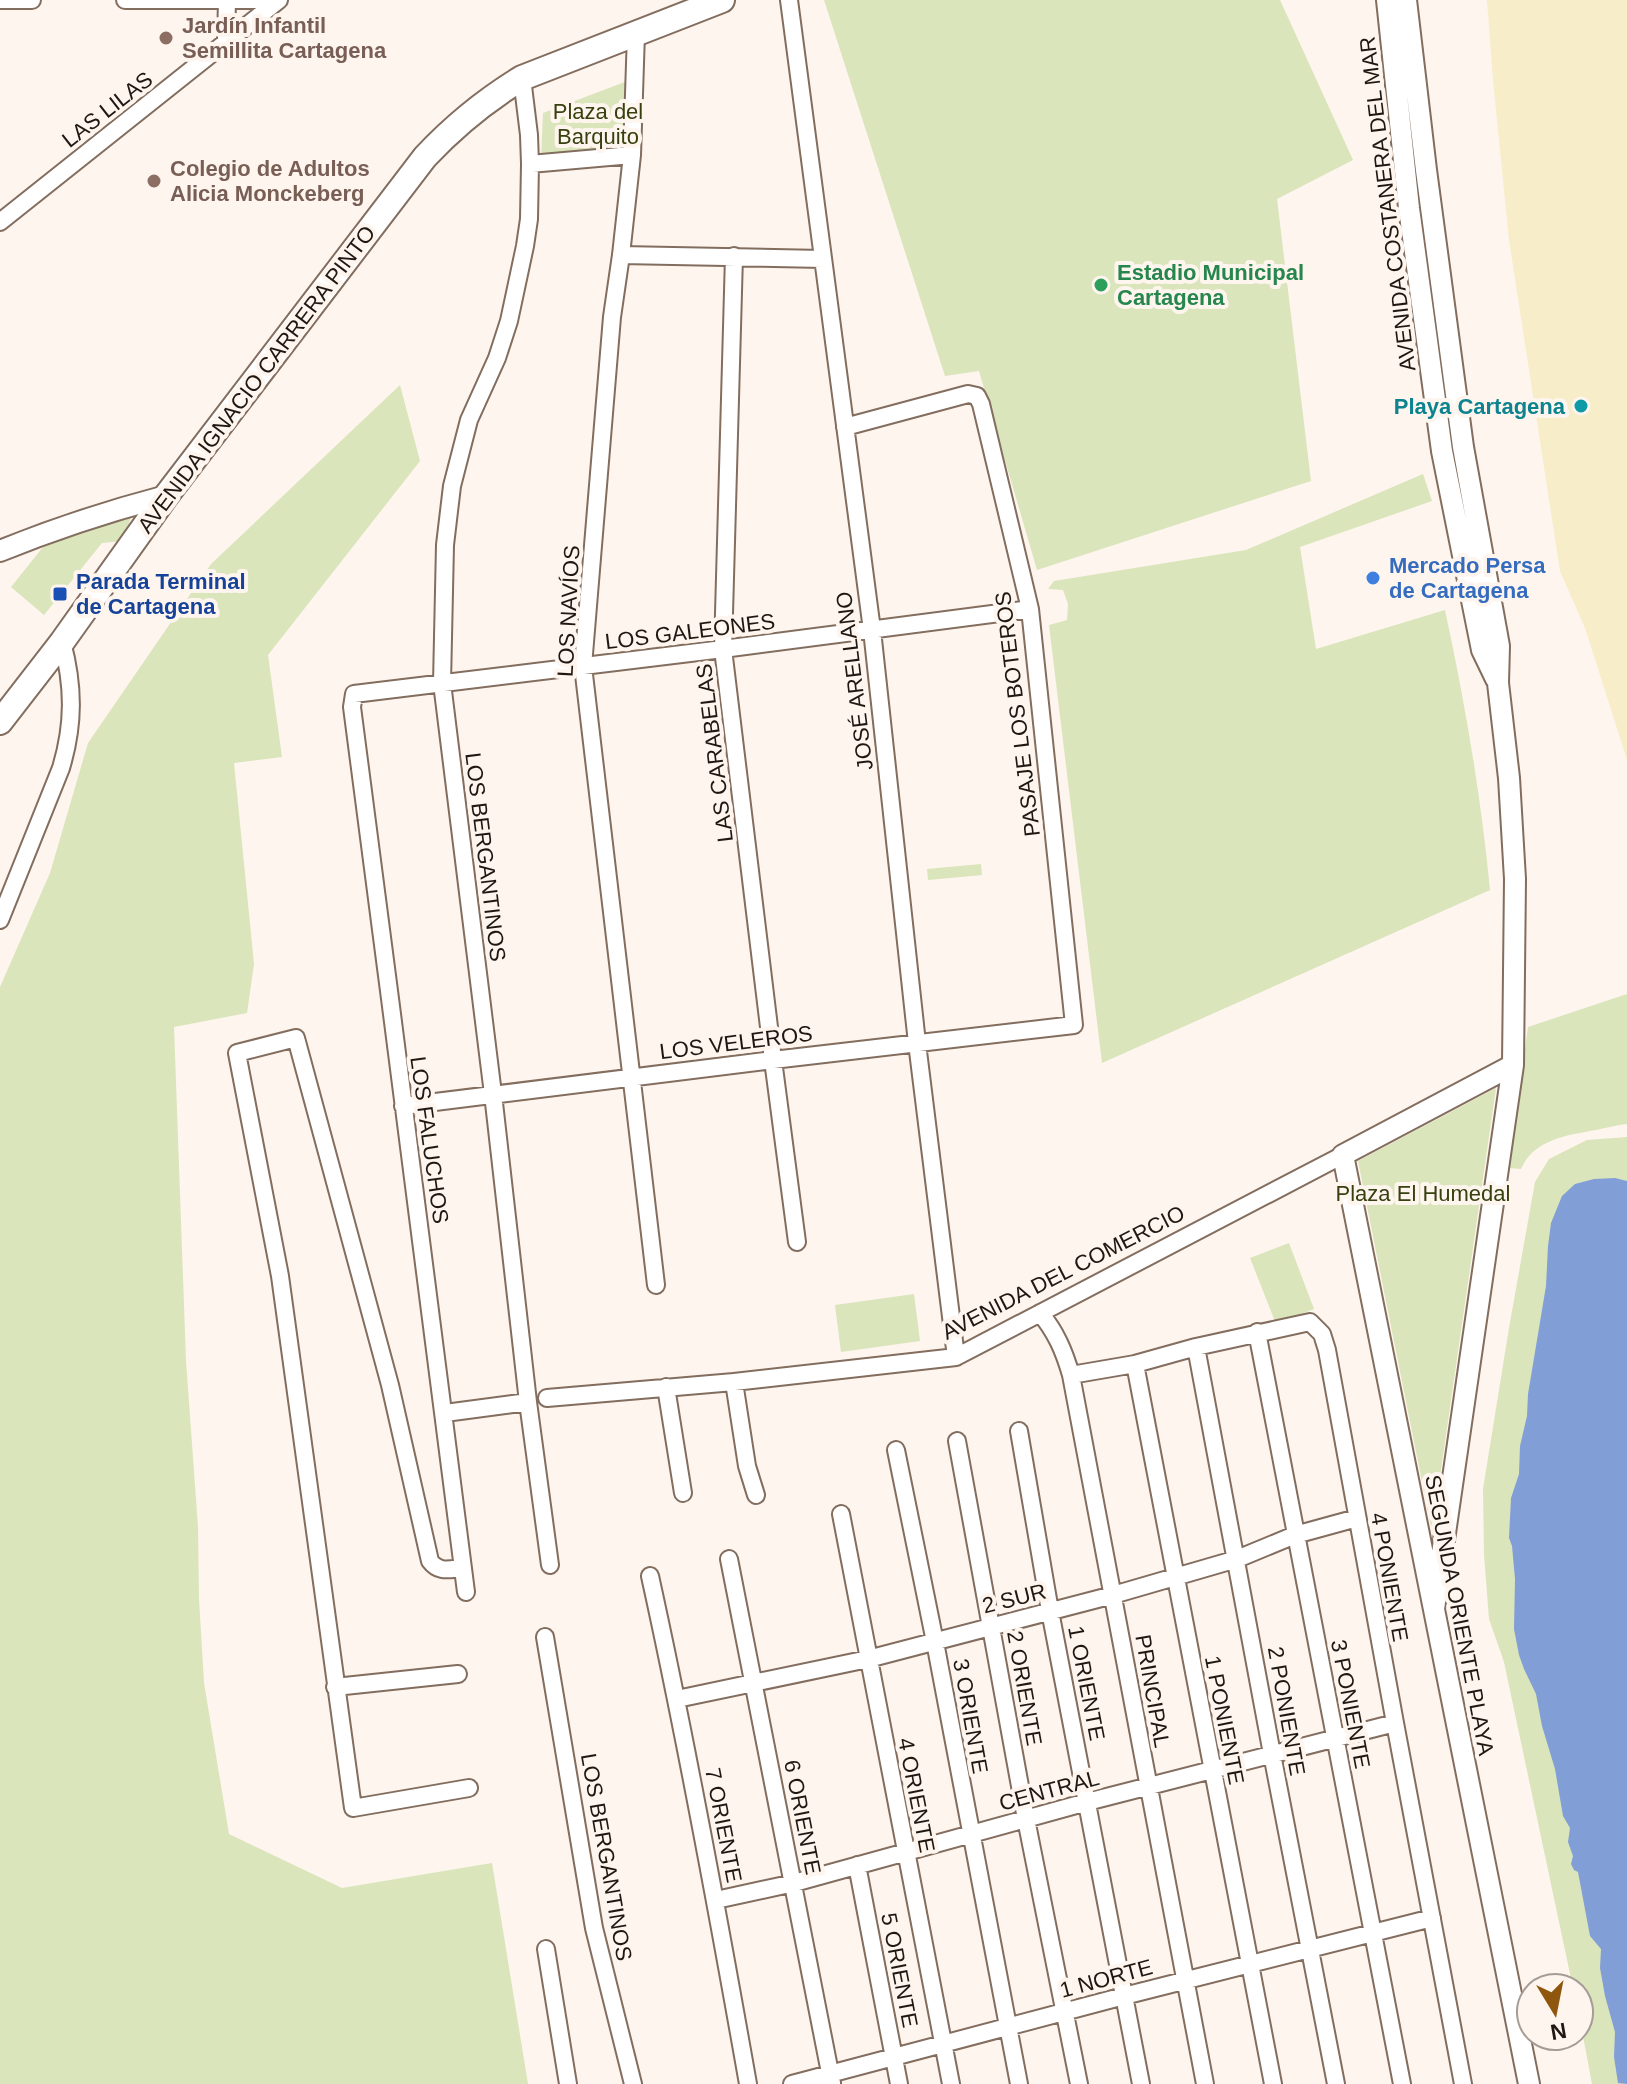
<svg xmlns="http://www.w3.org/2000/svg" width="1627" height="2084" font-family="Helvetica,sans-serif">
  <rect width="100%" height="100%" fill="#fef5ee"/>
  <path fill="#dae5bb" d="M824,0H1280L1353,160L1277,199L1311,481L1037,570L979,371L945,376Z
    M630,80L626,150L541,158L543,113Z
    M400,385L420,461L268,655L282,757L234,763L254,964L247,1013L174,1027L186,1361L198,1527L199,1599L204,1683L229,1834L342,1888L492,1863L528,2084H0V987L50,873L88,743L211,564Z
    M1423,474L1432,501L1300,547L1316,649L1445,610C1465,703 1481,796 1490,890L1102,1063L1049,625L1067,620L1068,604L1063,590L1048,589L1054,581L1246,550Z
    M131,517L123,541L102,543L44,615L11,587L51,537Z
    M981,864L982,875L928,880L927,869Z
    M1627,994V1124C1617,1125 1606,1128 1596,1130C1568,1135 1534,1139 1521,1169L1509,1168L1528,1027Z
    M1496,1088L1432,1532L1358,1161Z
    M1627,1137V2084H1592L1579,2015V1988H1573L1504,1662L1489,1619L1484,1554L1483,1489L1509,1328L1535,1182L1549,1159L1587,1140Z
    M1289,1243L1314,1309L1276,1324L1250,1258Z
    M914,1294L920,1341L841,1352L835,1305Z"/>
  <path fill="#f7edc8" d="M1487,0H1627V760L1585,628L1560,571L1509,240L1493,80Z"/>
  <path fill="#829ed6" d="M1615,1178L1627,1181V2084L1618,2083L1614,2057L1615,2032L1605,1996L1600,1968L1601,1949L1590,1936L1578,1872L1574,1870L1571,1864L1573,1856L1568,1842L1570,1828L1563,1816L1555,1769L1542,1726L1536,1694L1524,1669L1519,1655L1514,1629L1515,1579L1512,1546L1509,1538L1511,1498L1519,1474L1520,1446L1527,1416L1528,1394L1546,1286L1548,1246L1551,1223L1562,1196L1575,1184L1594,1179Z"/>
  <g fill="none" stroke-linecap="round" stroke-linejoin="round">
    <g stroke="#826d5e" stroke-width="20">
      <path id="minor" d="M0,0H32
        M125,0H279
        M789,0L872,630L917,1043L956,1357
        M636,33L632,155L621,255L612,317L583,666L656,1285
        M226,42L227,0
        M522,78L529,135L530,164L529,219L525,246L509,321L497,358L469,420L452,486L445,545L442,683L493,1094L528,1402L550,1565
        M530,164L632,155
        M0,222L279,0
        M621,255L823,259
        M734,256L723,649L773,1060L797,1242
        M0,920L61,768C74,725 74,686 62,642
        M403,1106L773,1060L1074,1025L1030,609L981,404L977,396L968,394L845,427
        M1040,1313C1056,1332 1064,1351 1071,1375L1205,2084
        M1257,1332L1402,2084
        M1196,1347L1272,1754L1336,2084
        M1135,1364L1273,2084
        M1071,1375L1135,1364L1196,1347L1310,1322L1322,1334L1327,1350L1395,1723L1463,2084
        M734,1382L747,1466L756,1495
        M666,1387L683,1493
        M547,1398L734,1382L956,1357L1343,1155
        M445,1413L528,1402
        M1019,1431L1050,1611L1141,2084
        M957,1441L1026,1819L1079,2084
        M896,1450L935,1642L1019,2084
        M841,1514L951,2084
        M729,1559L832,2083
        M463,1568C449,1569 439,1573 430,1561L390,1385L296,1038L237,1053L280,1276L353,1808L469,1788
        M650,1576C687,1744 718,1914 748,2084
        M466,1592C430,1297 390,1002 352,707L354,694L723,649L1030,609
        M545,1637L594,1928L633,2084
        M335,1687L458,1674
        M677,1699L868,1659L1113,1595L1237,1559L1295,1535L1357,1518
        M857,1865L899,2084
        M716,1900L794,1883L1087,1802L1395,1723
        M546,1949L568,2084
        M792,2084L1124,1996L1432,1918"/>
    </g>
    <g stroke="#826d5e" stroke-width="24">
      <path id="tertiary" d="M1387,0L1409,208L1442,451L1482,650L1496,679
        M1406,0L1426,170L1463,447L1499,646L1498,683L1509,778L1515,879L1513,1065L1434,1609
        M0,551C54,529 109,511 166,496
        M1513,1065L1343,1155L1529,2084"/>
    </g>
    <g stroke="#826d5e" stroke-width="28">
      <path id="primary" d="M0,722L62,642L166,496L425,157C454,126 486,100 522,78L722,0"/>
    </g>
    <use href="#minor" stroke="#fff" stroke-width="16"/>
    <use href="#tertiary" stroke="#fff" stroke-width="20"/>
    <use href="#primary" stroke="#fff" stroke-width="24"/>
  </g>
  <g fill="#8d6e63" stroke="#fef5ee" stroke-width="3">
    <circle cx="166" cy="38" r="8"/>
    <circle cx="154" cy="181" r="8"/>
  </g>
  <circle fill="#2e9e5b" stroke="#fef5ee" stroke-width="3" cx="1101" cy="285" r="8"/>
  <circle fill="#0f9aa8" stroke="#fef5ee" stroke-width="3" cx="1581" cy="406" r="8"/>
  <circle fill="#3f7fe0" stroke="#fef5ee" stroke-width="3" cx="1373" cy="578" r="8"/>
  <rect fill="#1a4fb4" stroke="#fef5ee" stroke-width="3" x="52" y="586" width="16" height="16" rx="4"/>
  <g text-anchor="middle" stroke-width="8" stroke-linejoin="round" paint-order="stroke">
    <g font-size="22" font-weight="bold" fill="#785e54" stroke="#fef5ee" text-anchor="start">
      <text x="182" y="33">Jardín Infantil<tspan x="182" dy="25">Semillita Cartagena</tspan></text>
      <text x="170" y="176">Colegio de Adultos<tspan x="170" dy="25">Alicia Monckeberg</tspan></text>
    </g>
    <g font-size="22" fill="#1f1711" stroke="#fef5ee">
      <text transform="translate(107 109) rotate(-38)" y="8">LAS LILAS</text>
      <text transform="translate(1387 204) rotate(-97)" y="8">AVENIDA COSTANERA DEL MAR</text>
      <text transform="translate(256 379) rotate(-53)" y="8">AVENIDA IGNACIO CARRERA PINTO</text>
      <text transform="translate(568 611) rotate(-87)" y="8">LOS NAVÍOS</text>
      <text transform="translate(690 631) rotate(-7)" y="8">LOS GALEONES</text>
      <text transform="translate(854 681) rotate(-97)" y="8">JOSÉ ARELLANO</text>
      <text transform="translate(1017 714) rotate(-97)" y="8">PASAJE LOS BOTEROS</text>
      <text transform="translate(714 753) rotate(-97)" y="8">LAS CARABELAS</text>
      <text transform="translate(486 857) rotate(83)" y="8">LOS BERGANTINOS</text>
      <text transform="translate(736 1042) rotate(-7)" y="8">LOS VELEROS</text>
      <text transform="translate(430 1140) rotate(82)" y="8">LOS FALUCHOS</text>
      <text transform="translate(1063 1272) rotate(-27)" y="8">AVENIDA DEL COMERCIO</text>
      <text transform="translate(1390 1577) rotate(80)" y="8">4 PONIENTE</text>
      <text transform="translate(1014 1598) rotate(-14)" y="8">2 SUR</text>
      <text transform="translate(1460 1615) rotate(79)" y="8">SEGUNDA ORIENTE PLAYA</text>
      <text transform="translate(1087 1683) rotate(79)" y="8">1 ORIENTE</text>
      <text transform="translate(1025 1688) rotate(80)" y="8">2 ORIENTE</text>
      <text transform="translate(1153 1691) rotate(80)" y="8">PRINCIPAL</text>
      <text transform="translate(1351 1704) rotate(79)" y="8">3 PONIENTE</text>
      <text transform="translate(1287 1711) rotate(80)" y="8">2 PONIENTE</text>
      <text transform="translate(971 1716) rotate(80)" y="8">3 ORIENTE</text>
      <text transform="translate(1225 1720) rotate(79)" y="8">1 PONIENTE</text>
      <text transform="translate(1049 1790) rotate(-15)" y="8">CENTRAL</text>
      <text transform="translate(917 1795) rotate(79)" y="8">4 ORIENTE</text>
      <text transform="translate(803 1817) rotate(79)" y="8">6 ORIENTE</text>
      <text transform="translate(724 1825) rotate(79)" y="8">7 ORIENTE</text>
      <text transform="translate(607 1857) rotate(80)" y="8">LOS BERGANTINOS</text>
      <text transform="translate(900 1970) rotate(79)" y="8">5 ORIENTE</text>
      <text transform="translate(1106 1978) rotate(-15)" y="8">1 NORTE</text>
    </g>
    <g font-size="22" fill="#37400f" stroke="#fef5ee">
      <text x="598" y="119">Plaza del<tspan x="598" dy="25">Barquito</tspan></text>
      <text x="1423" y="1201">Plaza El Humedal</text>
    </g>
    <g font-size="22" font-weight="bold" fill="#27864d" stroke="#fef5ee" text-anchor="start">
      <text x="1117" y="280">Estadio Municipal<tspan x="1117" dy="25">Cartagena</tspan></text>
    </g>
    <g font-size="22" font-weight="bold" fill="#0d838f" stroke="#fef5ee" text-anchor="end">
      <text x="1565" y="414">Playa Cartagena</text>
    </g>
    <g font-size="22" font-weight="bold" fill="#366cbe" stroke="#fef5ee" text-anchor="start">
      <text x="1389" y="573">Mercado Persa<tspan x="1389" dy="25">de Cartagena</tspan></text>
    </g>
    <g font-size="22" font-weight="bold" fill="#164399" stroke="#fef5ee" text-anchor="start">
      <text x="76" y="589">Parada Terminal<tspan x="76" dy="25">de Cartagena</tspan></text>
    </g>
  </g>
  <g transform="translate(1555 2012) rotate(170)"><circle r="38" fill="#fef5ee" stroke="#a59c96" stroke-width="2"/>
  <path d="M0-6L14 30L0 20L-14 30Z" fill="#8f570e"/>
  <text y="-12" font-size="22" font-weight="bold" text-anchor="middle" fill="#1f1711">N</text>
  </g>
</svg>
